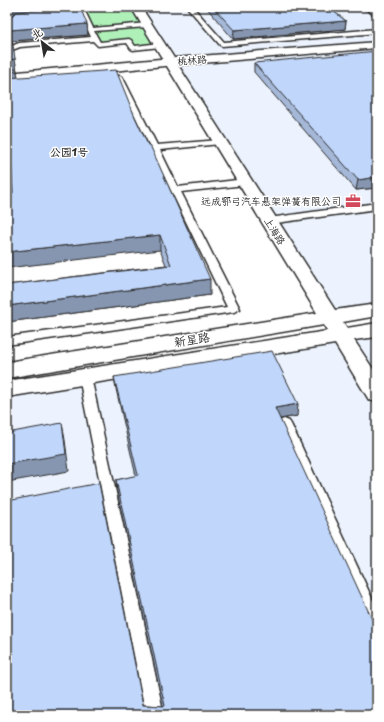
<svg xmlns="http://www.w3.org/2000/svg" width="384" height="722" font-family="'Playpen Sans','LXGW WenKai TC',sans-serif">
  <rect width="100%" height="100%" fill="#fff"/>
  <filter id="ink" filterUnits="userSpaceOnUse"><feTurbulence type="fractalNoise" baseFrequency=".025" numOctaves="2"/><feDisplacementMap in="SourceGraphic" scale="8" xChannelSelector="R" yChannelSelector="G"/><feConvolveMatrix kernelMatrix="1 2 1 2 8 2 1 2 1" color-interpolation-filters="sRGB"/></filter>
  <g filter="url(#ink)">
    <path fill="#ecf3fe" d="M136,7H377V310L329,318Z
      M377,330V715H7V392Z"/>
    <path fill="#aff0b8" stroke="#6d8e72" d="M80,7H136L160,45L133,48L128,41L98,44Z"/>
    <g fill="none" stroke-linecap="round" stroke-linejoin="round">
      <g stroke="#2b2b2b" stroke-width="3">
        <path id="lane" d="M77,7H83L93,28L147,23L150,25L147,27L94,31L100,42L129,39L131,40L135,46L160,43L163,45L160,47L133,50L131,49L127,43L98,46L93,41L20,47L7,52V48L19,43L91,37Z
          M187,7H193L224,42L377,29V33L222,46L220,45Z
          M363,7H370L377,12V17Z
          M120,76L123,78L157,145L220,140L224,142L220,144L160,150L178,187L245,179L249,182L245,185L181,192L240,309L234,312L7,345V337L227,307L118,80L104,81L101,79L104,77Z
          M377,203V209L269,224L264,221L269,218Z
          M85,373L89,374L91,377L164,715H146L79,377L81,374Z
          M284,419L289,421L291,424L377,609V635L371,633L277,424L279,421Z"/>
      </g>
      <g stroke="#2b2b2b" stroke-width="3">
        <path id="street" d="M171,58L175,59L177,62L175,65L7,81V73Z"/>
      </g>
      <g stroke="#2b2b2b" stroke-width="3">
        <path id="secondary" d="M131,7H141L174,58L377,42V48L178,65L335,310L377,304V316L343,322L347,328L377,323V337L354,340L377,375V402L369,400L335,344L7,397V381L327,331L324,325L7,378V362L317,313Z"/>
      </g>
      <use href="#lane" fill="#fff" fill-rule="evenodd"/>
      <use href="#street" fill="#fff" fill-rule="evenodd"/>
      <use href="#secondary" fill="#fff" fill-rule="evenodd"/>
    </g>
    <path fill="#a5b8d8" stroke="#2b2b2b" d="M7,7L87,24L88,35L12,41L18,78L135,117L210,295L7,322V285L166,265L160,250L13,193L11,152L8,153Z
      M206,7H328L346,21L345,29L233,39Z
      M372,7H377V10Z
      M254,63L377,188L356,190L254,72Z
      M114,377L297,416L280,419L377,715L143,705L163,706L117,492L116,480L136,476L116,389Z"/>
    <path fill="#8696b0" stroke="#2b2b2b" d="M10,7H76L7,22V10Z
      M346,21L345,29L233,39L234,30Z
      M87,24L88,35L12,41L7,47V35L10,30Z
      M15,59L17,71L7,72V60Z
      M17,71L19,83L7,85V72Z
      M7,139H10L12,152L8,153L7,148Z
      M377,177V188L356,190L358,180Z
      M160,235V250L7,268V252Z
      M210,279V295L7,322V306Z
      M298,404L297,416L274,420L275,408Z
      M62,423L65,440L69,471L7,482V464Z"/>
    <path fill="#c0d6fb" stroke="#2b2b2b" d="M67,7H80L87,24L10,30L11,33L7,35V18L11,17L16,12Z
      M213,7H328L346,21L234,30Z
      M12,40L15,59L7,60V41Z
      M377,51V177L358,180L254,63Z
      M16,69L17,71L7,72V70Z
      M116,70L135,117L148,145H150L210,279L7,306V285L171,265L160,235L7,252V194L13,193L10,139H7V78Z
      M272,351L298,404L275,408L377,630V715H7V501L99,483L143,705L165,706L116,480L138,475L114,377Z
      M62,423L66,454L7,464V433Z"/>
  </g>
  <defs>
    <g id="office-bare" transform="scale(1.2)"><path d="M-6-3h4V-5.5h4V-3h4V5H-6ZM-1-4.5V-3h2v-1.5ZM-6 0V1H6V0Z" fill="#d1495b" stroke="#fff" stroke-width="2.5" paint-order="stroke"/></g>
  </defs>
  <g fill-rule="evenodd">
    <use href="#office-bare" x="353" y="201"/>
  </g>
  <g text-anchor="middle" stroke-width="3" stroke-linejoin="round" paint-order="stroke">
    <g font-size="10" fill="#2b2b2b" stroke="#fff">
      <text transform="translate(192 60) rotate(-5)" y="4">桃林路</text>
      <text transform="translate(275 231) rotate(58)" y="4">上海路</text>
    </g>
    <g font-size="10" fill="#2b2b2b" stroke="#fff" text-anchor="end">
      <text x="341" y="205">远成鄂弓汽车悬架弹簧有限公司</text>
    </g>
    <g font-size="11" font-weight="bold" fill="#2b2b2b" stroke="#fff">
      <text x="69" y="156">公园1号</text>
    </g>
    <g font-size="12" fill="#2b2b2b" stroke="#fff">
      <text transform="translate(192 340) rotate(-9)" y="4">新星路</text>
    </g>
  </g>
  <rect width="384" height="722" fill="none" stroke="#fff" stroke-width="24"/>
  <rect x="12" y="12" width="360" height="698" fill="none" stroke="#2b2b2b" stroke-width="1.5" filter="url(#ink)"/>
  <g transform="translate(42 42) rotate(329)" stroke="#ffffff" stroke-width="3" paint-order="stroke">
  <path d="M0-3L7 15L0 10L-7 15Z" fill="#2b2b2b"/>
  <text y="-6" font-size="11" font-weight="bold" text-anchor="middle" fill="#2b2b2b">北</text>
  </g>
</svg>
